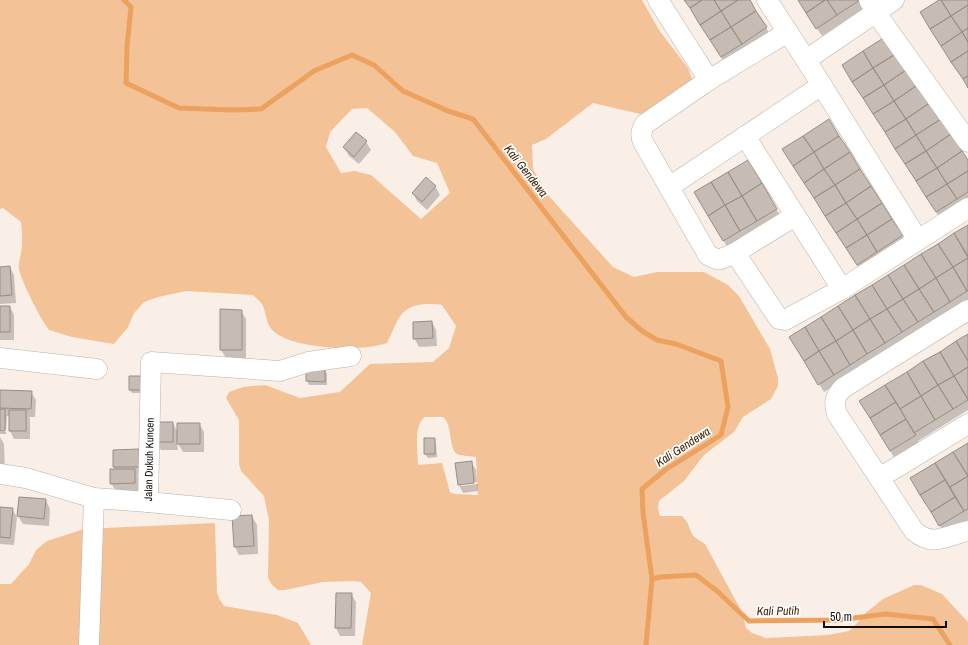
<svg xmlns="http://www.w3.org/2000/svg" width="968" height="645" font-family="'Archivo Narrow',sans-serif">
  <rect width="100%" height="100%" fill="#faefe7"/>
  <path fill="#f3c297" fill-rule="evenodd" d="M0,0H642L659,30L688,68L693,81L653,111L640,114L593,103L546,139L532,145L533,169L548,195L613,267L634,277L657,272H704L728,285L739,296L770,349L778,378V386L771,399L743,417L734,432L704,455L684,481L659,501L658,508L660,516H682L687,522L693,536L705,544L742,612L746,628L752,633L766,638L828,635L849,631L860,620L863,615L883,599L914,585H921L942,594L968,622V645H362L371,593L361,582L354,581L323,582L285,590H278L272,585L268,578L269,520L264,496L241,471L239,464V420L226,398L229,392L243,387L265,385L300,398L340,392L370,364L433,362L449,348L456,326L442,305C429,303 410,303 401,315C395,323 392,334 387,343C364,352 284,350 270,327C266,321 266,313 263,306C261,302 256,298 253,295L186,291L158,297L144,302L134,313L128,327L114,344L72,337L49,330C40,318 22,283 19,269C18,263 20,259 21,253C23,244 22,232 21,222L3,208L0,209ZM367,108L395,132L413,156L437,163L450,193L421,219L371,175L355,171L341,173L326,147L330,132L352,109ZM425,417H443C453,425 448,448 457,454C462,456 471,456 476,457L478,495L454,494L450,492L442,463L418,465C418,453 413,425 425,417Z
    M215,523L217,593L220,600L224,606L277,615L298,623L311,645H0V584H11L29,564L36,550L47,541L84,529Z"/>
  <path fill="#0003" d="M685,0H749L771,36L726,65Z
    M799,0H862L866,7L822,36Z
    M848,73L968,162V203L941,220Z
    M828,120L907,244L862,273L788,157Z
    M356,133L366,142L371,150L359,164L349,156L344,147Z
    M748,161L781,217L728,248L695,192Z
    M435,186L440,195L427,210L417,201L413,193Z
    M968,226V302L824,392L790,337Z
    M10,267L14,275L16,303L0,304V268Z
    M0,307H10L14,315V340H0Z
    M241,311L246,319V358H226L221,350Z
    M432,322L436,330L437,346L419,347L414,338Z
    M968,335V410L918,441L920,444L895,459L860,401Z
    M325,370L327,374V385H309L307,381Z
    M130,377L152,393H132L130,390Z
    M0,391L31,392L36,400L35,417H29L30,419V439H14L10,431V416H7L6,430H0Z
    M173,423L178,433L199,424L204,432V452H183L177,442L178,450H161L156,442Z
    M0,432H6V434H0Z
    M0,437L4,444L5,472H0Z
    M434,439L436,443L437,457L428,458L425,454Z
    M968,444V520L945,534L911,479Z
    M139,450L144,475H137L139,478V491H116L111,483L115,470L114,467V451Z
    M471,462L476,470L477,482L461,484V486L478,484V491L463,493L459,485L456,464Z
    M46,500L50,509L49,526L23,524L18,516Z
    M0,508L12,509L17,517L14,545L0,544Z
    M252,516L257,525L258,554L239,555L235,547Z
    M351,594L356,602L355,636H340L336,628Z"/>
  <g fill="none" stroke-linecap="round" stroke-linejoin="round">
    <path stroke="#eca25e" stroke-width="5" d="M124,0L131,7L127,47L126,83L179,108L232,110L261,109L314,71L352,55L374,65L403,91L448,111L473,119L626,317L642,331L657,340L676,344L721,361L728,407L721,435L665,470L642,489L643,513L652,579
      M646,645L652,579L660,577L696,575L717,591L749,621L839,620L885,614L933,619L950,645"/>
  </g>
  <path fill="#c6bcb4" stroke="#978e86" d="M684,0H702L690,8Z
    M702,0H714L721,11L700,25L690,8Z
    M714,0H738L721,11Z
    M738,0H750L756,11L731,27L721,11Z
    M798,0H825L806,13Z
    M825,0H827L837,15L816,29L806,13Z
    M827,0H860L837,15Z
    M939,0H941L951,16L930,29L920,12Z
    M941,0H968V5L951,16Z
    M968,5V28L962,32L951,16Z
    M721,11L731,27L710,40L700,25Z
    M756,11L767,27L742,44L731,27Z
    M951,16L962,32L941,46L930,29Z
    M731,27L742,44L721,57L710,40Z
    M968,28V42L962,32Z
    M962,32L968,42V51L951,62L941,46Z
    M888,35L899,52L873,68L863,51Z
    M863,51L873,68L852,82L842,65Z
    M968,51V76L963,79L951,62Z
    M899,52L909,68L884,85L873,68Z
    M873,68L884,85L863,98L852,82Z
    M909,68L919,84L894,101L884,85Z
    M968,76V88L963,79Z
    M919,84L931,102L906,119L894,101Z
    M884,85L894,101L873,114L863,98Z
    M894,101L906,119L885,132L873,114Z
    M931,102L941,119L916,135L906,119Z
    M829,119L839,136L814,152L803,136Z
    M906,119L916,135L895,149L885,132Z
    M941,119L951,134L926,151L916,135Z
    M356,132L367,141L354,157L343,147Z
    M951,134L962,151L937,168L926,151Z
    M916,135L926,151L905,164L895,149Z
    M803,136L814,152L793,166L782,149Z
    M839,136L850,152L824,169L814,152Z
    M926,151L937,168L916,181L905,164Z
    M962,151L968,160V171L947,184L937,168Z
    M814,152L824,169L804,183L793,166Z
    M850,152L860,169L835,185L824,169Z
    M748,160L762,183L742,196L728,172Z
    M937,168L947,184L926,197L916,181Z
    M824,169L835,185L814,198L804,183Z
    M860,169L871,186L846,203L835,185Z
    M968,171V192L957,199L947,184Z
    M728,172L742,196L725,205L711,182Z
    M426,177L436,186L422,202L412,193Z
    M711,182L725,205L708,216L694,192Z
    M762,183L777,209L757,221L742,196Z
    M947,184L957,199L936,212L926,197Z
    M835,185L846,203L825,216L814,198Z
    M871,186L882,203L857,219L846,203Z
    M742,196L757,221L740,231L725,205Z
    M846,203L857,219L836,233L825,216Z
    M882,203L892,219L867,235L857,219Z
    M725,205L740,231L723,241L708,216Z
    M857,219L867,235L846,248L836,233Z
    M892,219L903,235L877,252L867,235Z
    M968,225V256L954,233Z
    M954,233L968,258L953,267L938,244Z
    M867,235L877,252L857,265L846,248Z
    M938,244L953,267L936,278L921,254Z
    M921,254L936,278L919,289L904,265Z
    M968,258V291H967L953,267Z
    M904,265L919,289L903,299L888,275Z
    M10,266L12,295L0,296V267Z
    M953,267L967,291L950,302L936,278Z
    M888,275L903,299L887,309L872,285Z
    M936,278L950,302L934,312L919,289Z
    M872,285L887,309L870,319L855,295Z
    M919,289L934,312L918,322L903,299Z
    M855,295L870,319L853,330L838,306Z
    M903,299L918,322L902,332L887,309Z
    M0,306H10V332H0Z
    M838,306L853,330L836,341L821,317Z
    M220,309L242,310V350H220Z
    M887,309L902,332L885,343L870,319Z
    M821,317L836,341L819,351L805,327Z
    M870,319L885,343L867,354L853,330Z
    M432,321L433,338L413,339V322Z
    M805,327L819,351L804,361L789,337Z
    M853,330L867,354L850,365L836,341Z
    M968,334V361L956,341Z
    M836,341L850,365L834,375L819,351Z
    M956,341L968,361V367L954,376L940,352Z
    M819,351L834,375L818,385L804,361Z
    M940,352L954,376L938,385L923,361Z
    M923,361L938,385L921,396L907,372Z
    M968,367V399L954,376Z
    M306,369H325V382L306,381Z
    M907,372L921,396L900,409L885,385Z
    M129,376H150V390H129Z
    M954,376L968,400L953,409L938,385Z
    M885,385L896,402L870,418L859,401Z
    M938,385L953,409L935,420L921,396Z
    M0,390L32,391L31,409L0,408Z
    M921,396L935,420L914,433L900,409Z
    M896,402L906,419L880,435L870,418Z
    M0,409H5V431H0Z
    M9,410H26V431H9Z
    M906,419L916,435L890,451L880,435Z
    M155,422H173V442H155Z
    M177,423H200V444H177Z
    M424,438H435V454H424Z
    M968,443V476L953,452Z
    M139,449L140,467H113V450Z
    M953,452L968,476L950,487L935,463Z
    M472,461L474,483L458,485L455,463Z
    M935,463L945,480L920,495L910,478Z
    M110,469H135V483L110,484Z
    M968,476V509L964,511L950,487Z
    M945,480L955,497L931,512L920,495Z
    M19,497L46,499L44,519L17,516Z
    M955,497L964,511L939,526L931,512Z
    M0,507L13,508L10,538L0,537Z
    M252,515L254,546L234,547L232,516Z
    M336,593H352L351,628H335Z"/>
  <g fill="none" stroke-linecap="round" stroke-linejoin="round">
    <g stroke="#bab1a9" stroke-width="21">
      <g id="minor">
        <path d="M658,0L709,80"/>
        <path d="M767,0L806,60L918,240"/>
        <path d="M869,0L876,13L968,142"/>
        <path d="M788,32L709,80L645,124C641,131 640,135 643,142L708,255L716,259H721L735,253L795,216"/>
        <path d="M806,60L894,0"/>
        <path d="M745,136L842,289"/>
        <path d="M669,187L822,85"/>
        <path d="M735,253L779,319L785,320L842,289L968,208"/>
        <path d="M968,310L843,388C834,397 834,403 837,414L914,531C934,548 946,535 968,531"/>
        <path d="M0,358L97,369"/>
        <path id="s1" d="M0,474L26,478L94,498L148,502L151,362L280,371L308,362L351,356"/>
        <path d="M879,478L968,424"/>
        <path d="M148,502L231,510"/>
        <path d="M89,645L94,498"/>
      </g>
    </g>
    <use href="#minor" stroke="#fff" stroke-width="20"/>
  </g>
  <g text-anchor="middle" stroke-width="3.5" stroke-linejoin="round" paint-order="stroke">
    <g font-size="11" fill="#0f0c09" stroke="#fff">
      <text dy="4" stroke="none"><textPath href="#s1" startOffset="194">Jalan Dukuh Kuncen</textPath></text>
    </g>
    <g font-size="12" font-style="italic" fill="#402305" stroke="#fff">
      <text transform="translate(526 171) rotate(52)" y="4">Kali Gendewa</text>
      <text transform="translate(683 447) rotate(-33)" y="4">Kali Gendewa</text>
      <text transform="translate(778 611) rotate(-1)" y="4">Kali Putih</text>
    </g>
  </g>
  <path d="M824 621v6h122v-6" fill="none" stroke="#0f0c09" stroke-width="2"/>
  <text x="830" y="621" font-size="12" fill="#0f0c09" stroke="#ffffff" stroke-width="3" paint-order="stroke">50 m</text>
</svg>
